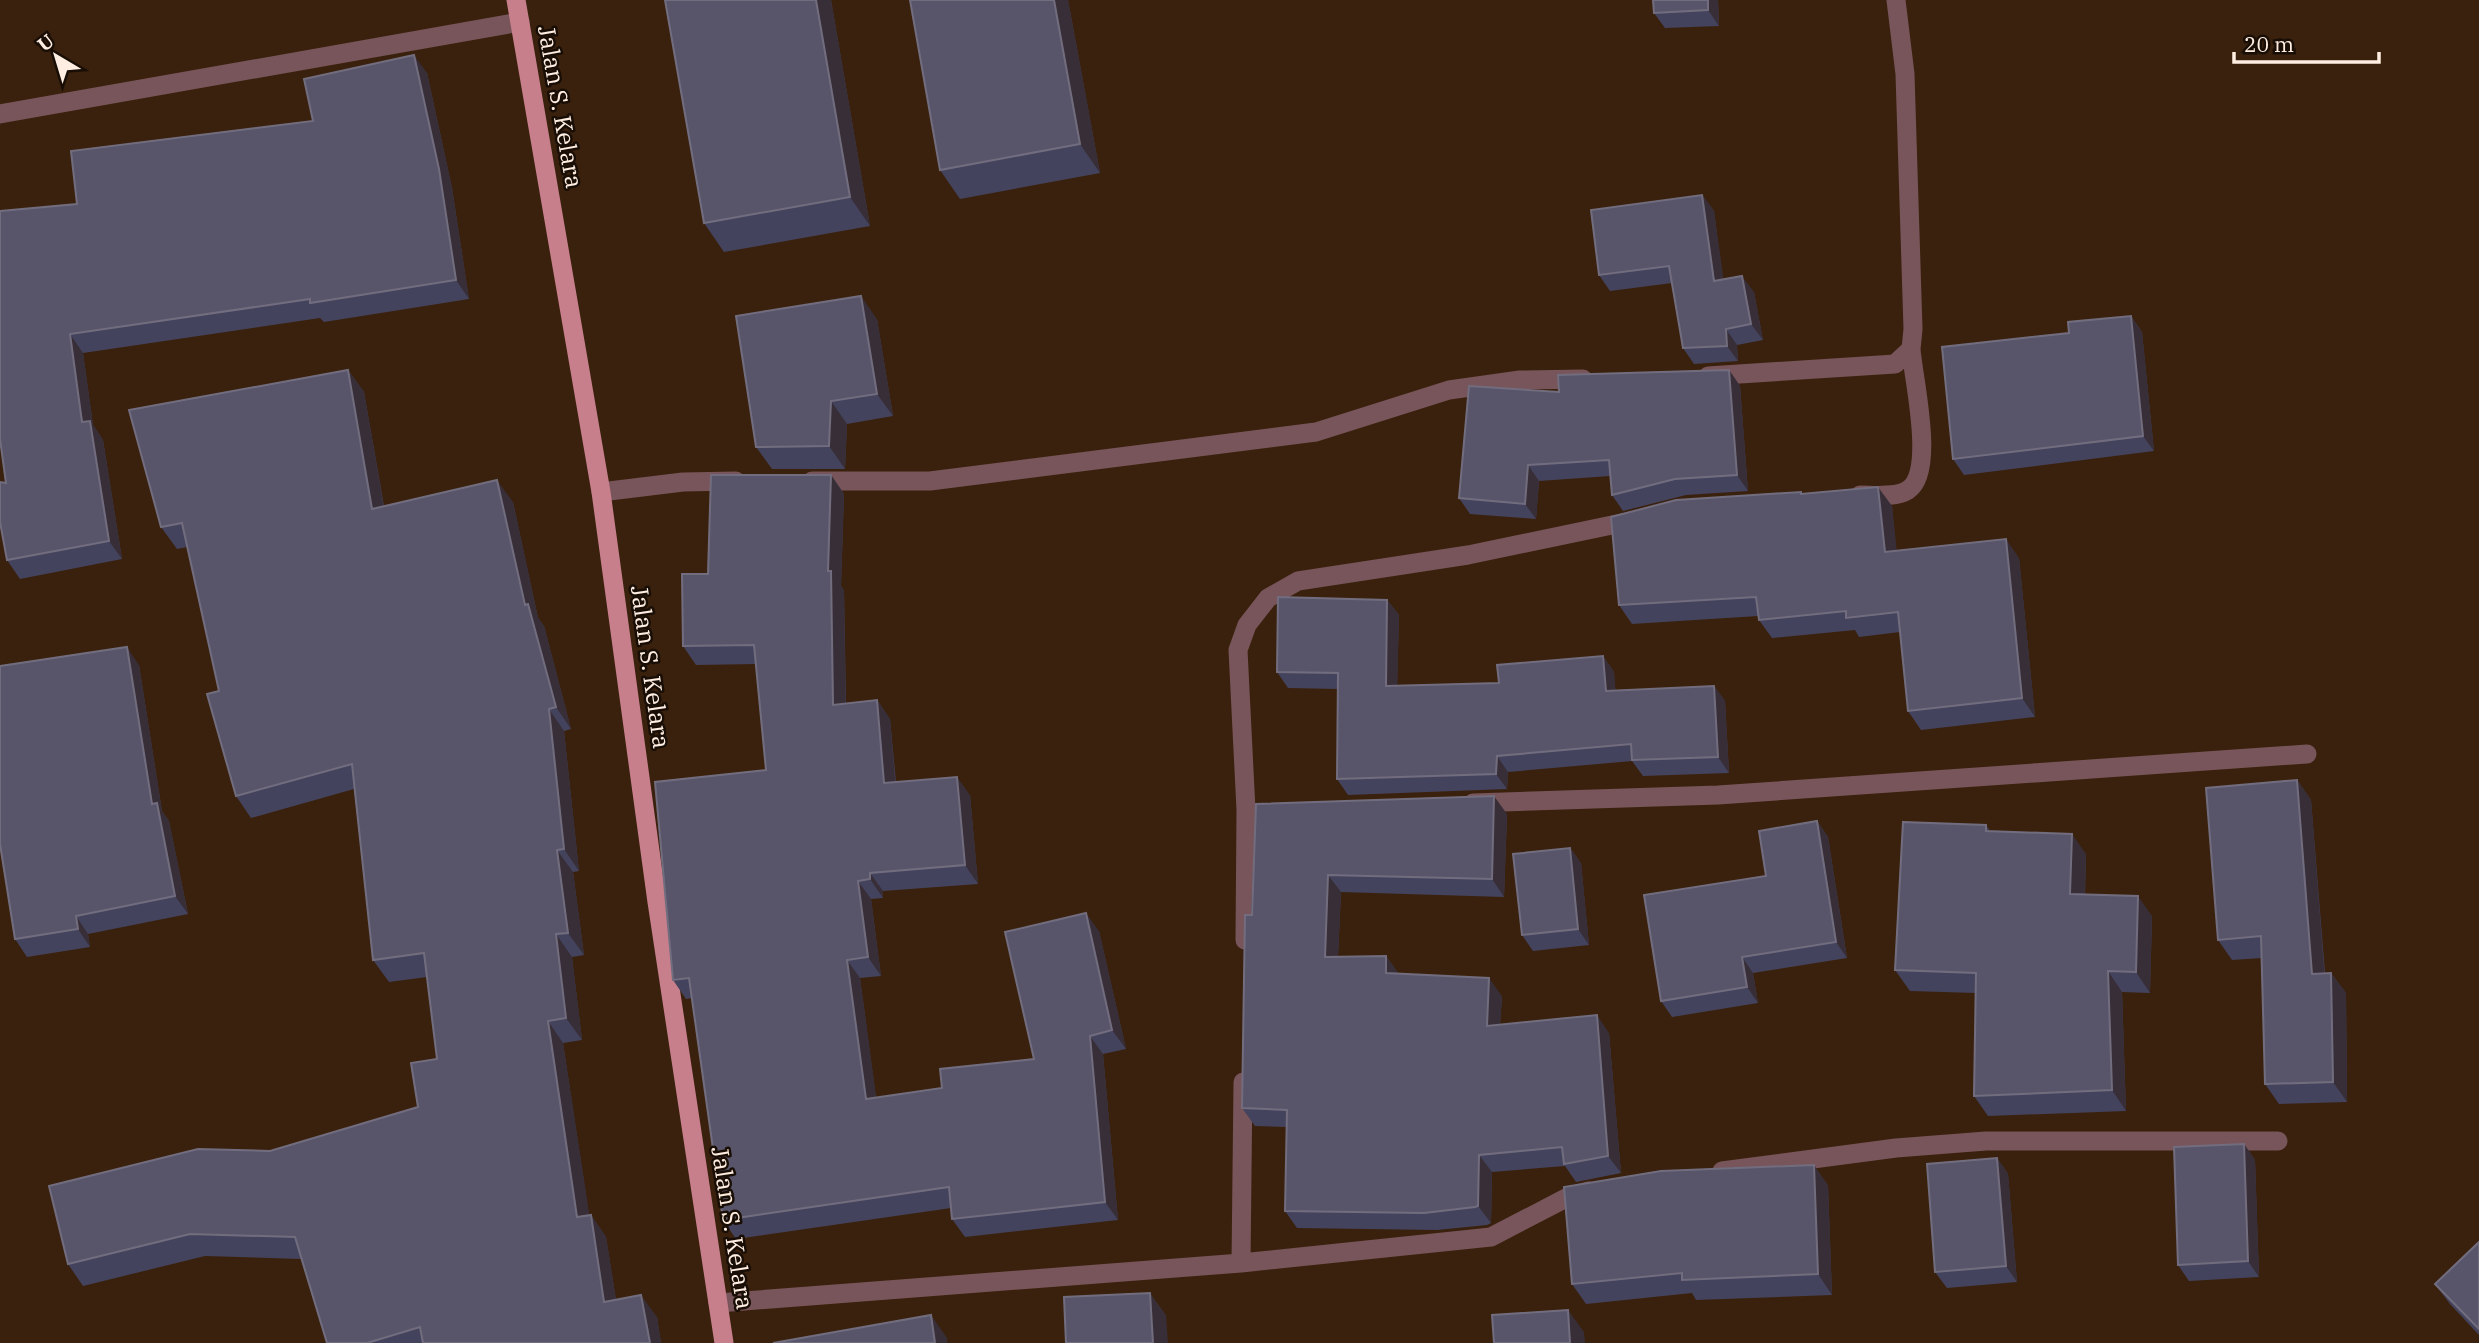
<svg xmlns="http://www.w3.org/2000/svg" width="2479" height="1343" font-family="'IBM Plex Serif',serif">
  <rect width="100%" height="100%" fill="#3a210d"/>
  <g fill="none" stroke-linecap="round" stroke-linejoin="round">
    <path stroke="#78555a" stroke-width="19" d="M0,114L520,22
      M1708,376L1895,364L1911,349L1913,329L1905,74L1896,0
      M812,481H930L1316,432L1449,390L1520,380L1583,379
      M601,492L683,482L736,481
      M1860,495C1873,495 1896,498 1908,490C1936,472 1913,378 1911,349
      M1473,803L1718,795L2307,754
      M1245,940L1246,810L1238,650L1247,625L1268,598L1298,581L1468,555L1636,520
      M1722,1171L1896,1148L1986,1141H2278
      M1241,1263L1243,1082
      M718,1303L1241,1263L1491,1237L1568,1197L1589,1191"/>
    <path stroke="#c77f8c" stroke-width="19" d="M516,0L601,492L657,902L724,1343"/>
  </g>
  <path fill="#44435d" d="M831,0L870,226L724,252L704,223Z
    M1068,0L1100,173L960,199L940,170Z
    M1718,0L1719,26L1665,28L1654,13Z
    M427,73L452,188L469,299L324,322L320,318L83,353L93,425L103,440L122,559L20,579L7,560L6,483L77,204L313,121Z
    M1702,195L1714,211L1723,280L1754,292L1763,340L1737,345L1738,361L1694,364L1683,348L1672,283L1610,291L1599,275Z
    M2131,316L2142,332L2154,451L1964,475L1953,459L2069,333Z
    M877,319L893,416L847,424L845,469H772L756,447Z
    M348,370L364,392L384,506L513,502L538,618L544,626L571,729L564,731L579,871L573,872L584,955L572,957L582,1040L563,1043L589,1215H591L606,1237L616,1300L657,1317L661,1343H327L301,1259L205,1256L83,1286L68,1264L270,1151L418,1107L437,1059L427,977L389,982L373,960L354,789L251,818L236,796L219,691L187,547L177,549L161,527Z
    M1729,370L1740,386L1748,491L1686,495L1623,511L1612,495L1610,476L1539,481L1536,519L1470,514L1459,498L1559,392Z
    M831,475L844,494L841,586L844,590L846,703L877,700L890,719L896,782L970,795L978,884L883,891V898L871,899L881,976L860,978L876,1098L942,1088L1034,1059L1099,931L1126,1049L1103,1054L1118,1220L965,1237L952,1219L951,1208L736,1239L723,1220L692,998L686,999L673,980L766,770L756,664L696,665L683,646L708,574Z
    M1803,494L1892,506L1896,551L2019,558L2035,717L1921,730L1908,711L1900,632L1859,637L1855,630L1772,638L1759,620L1758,616L1632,624L1619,605Z
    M1387,600L1399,615L1397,686L1499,683L1603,656L1614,672L1615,690L1714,686L1725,701L1729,773L1643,776L1632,761L1508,772L1507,789L1348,795L1337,779L1338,689L1288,688L1277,672Z
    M139,665L162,811L169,821L188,914L88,934L90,947L27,957L15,939Z
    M2297,780L2311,800L2325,973H2331L2346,993L2347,1102L2279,1104L2265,1084L2262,958L2232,960L2218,940Z
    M1256,804L1507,814L1504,897L1341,892L1338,957L1386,956L1398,973L1502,996L1500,1025L1609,1033L1621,1173L1576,1182L1565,1166L1492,1172L1491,1223L1487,1225L1437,1230L1297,1228L1285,1211L1287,1127L1255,1126L1242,1108Z
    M1817,821L1828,837L1847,958L1753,973L1758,1003L1672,1017L1661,1001L1766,876Z
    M1986,825L1990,831L2086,854L2085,895L2152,916L2150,993L2122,992L2126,1111L1988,1116L1974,1096L1976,993L1910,991L1895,970Z
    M1570,848L1581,863L1589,945L1533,951L1522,935Z
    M2244,1144L2255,1160L2259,1277L2189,1281L2178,1265Z
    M1997,1158L2008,1174L2017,1282L1947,1288L1935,1272Z
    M1828,1185L1832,1295L1696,1300L1692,1293L1586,1304L1572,1284Z
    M2479,1242V1335L2450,1304L2435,1284Z"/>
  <path fill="#382e37" d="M816,0H831L870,226L850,197Z
    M1054,0H1068L1100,173L1080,144Z
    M1708,0H1718L1719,26L1708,10Z
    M414,55L427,73L452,188L469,299L456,280Z
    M1702,195L1714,211L1726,297L1714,281Z
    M1742,276L1754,292L1763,340L1751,324Z
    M861,296L877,319L893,416L877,394Z
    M2131,316L2142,332L2154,451L2143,436Z
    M1726,329L1737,345L1738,361L1727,346Z
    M70,334L83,353L93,425L103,440L122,559L109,541L82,422Z
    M348,370L364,392L388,531L372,509Z
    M1729,370L1740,386L1748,491L1737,475Z
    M831,401L847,424L845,469L829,446Z
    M1528,465L1539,481L1536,519L1525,504Z
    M831,475L844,494L841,586L844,590L846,723L833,705L828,571Z
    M497,480L513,502L538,618L544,626L571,729L556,707L525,605Z
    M1878,487L1892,506L1899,571L1885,552Z
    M2006,539L2019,558L2035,717L2022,698Z
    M1387,600L1399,615L1397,702L1386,686Z
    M127,647L139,665L162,811L169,821L188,914L175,896L152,804Z
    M1603,656L1614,672L1617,706L1606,691Z
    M1714,686L1725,701L1729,773L1718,757Z
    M877,700L890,719L897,801L884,783Z
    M549,709L564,731L579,871L564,849Z
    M1497,756L1508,772L1507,789L1496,774Z
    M957,777L970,795L978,884L965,865Z
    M2297,780L2311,800L2326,994L2312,974Z
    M1494,796L1507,814L1504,897L1492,879Z
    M1817,821L1828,837L1847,958L1836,942Z
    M2072,834L2086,854L2084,915L2070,894Z
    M1570,848L1581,863L1589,945L1578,929Z
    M557,850L573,872L584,955L568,933Z
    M870,873L883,891V898L870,879Z
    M1328,875L1341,892L1337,975L1325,957Z
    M858,881L871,899L881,976L868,957Z
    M2138,896L2152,916L2150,993L2136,972Z
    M1086,913L1099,931L1126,1049L1112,1030Z
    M76,916L88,934L90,947L78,929Z
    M556,934L572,957L582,1040L566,1018Z
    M1386,956L1399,974L1386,973Z
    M1742,957L1753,973L1758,1003L1747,987Z
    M847,960L860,978L879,1118L866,1099Z
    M2108,971L2122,992L2126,1111L2112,1090Z
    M2331,973L2346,993L2347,1102L2333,1082Z
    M1489,978L1502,996L1499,1043L1487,1026Z
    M1597,1015L1609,1033L1621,1173L1608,1156Z
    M548,1021L563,1043L593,1239L577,1217Z
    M1090,1036L1103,1054L1118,1220L1105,1202Z
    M2244,1144L2255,1160L2259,1277L2248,1261Z
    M1479,1155L1492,1172L1491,1223L1478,1206Z
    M1997,1158L2008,1174L2017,1282L2006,1266Z
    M1814,1165L1828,1185L1832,1295L1818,1274Z
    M591,1215L606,1237L620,1324L604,1302Z
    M1150,1293L1166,1315L1168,1343H1153Z
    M641,1295L657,1317L661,1343H650Z
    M1568,1310L1584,1332L1585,1343H1570Z
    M931,1315L947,1338V1343H935Z"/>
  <path fill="#58556b" stroke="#726d7e" stroke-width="2" d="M665,0H816L850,197L704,223Z
    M910,0H1054L1080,144L940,170Z
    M1653,0H1708V10L1654,13Z
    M414,55L439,169L456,280L310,303V299L70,334L82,422L90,421L109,541L7,560L0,522V482L6,483L0,439V211L77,204L71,151L313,121L304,79Z
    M1702,195L1714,281L1742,276L1751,324L1726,329L1727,346L1683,348L1669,266L1599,275L1591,210Z
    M861,296L877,394L831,401L829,446L756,447L736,316Z
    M2131,316L2143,436L1953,459L1942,347L2069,333L2068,322Z
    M348,370L372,509L497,480L525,605L528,604L556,707L549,709L564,849L557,850L568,933L556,934L566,1018L548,1021L577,1217L591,1215L604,1302L641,1295L650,1343H423L420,1327L367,1343H327L295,1237L190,1234L68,1264L49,1186L198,1149L270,1151L418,1107L411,1063L437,1059L424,953L373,960L352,764L236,796L207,694L219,691L182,523L161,527L129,410Z
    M1729,370L1737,475L1675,479L1612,495L1609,460L1528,465L1525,504L1459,498L1469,386L1559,392L1558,375Z
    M711,475H831L828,571H831L833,705L877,700L884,783L957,777L965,865L870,873V879L858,881L868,957L847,960L866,1099L942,1088L940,1069L1034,1059L1005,932L1086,913L1112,1030L1090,1036L1105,1202L952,1219L949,1187L723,1220L689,978L673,980L655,782L766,770L754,645L683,646L682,574H708Z
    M1878,487L1885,552L2006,539L2022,698L1908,711L1898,612L1846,618V611L1759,620L1756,597L1619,605L1611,517L1676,500L1801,492V494Z
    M1278,597L1387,600L1386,686L1499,683L1497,665L1603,656L1606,691L1714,686L1718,757L1632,760L1631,744L1497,756L1496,774L1337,779L1338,673L1277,672Z
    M127,647L152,804L157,803L175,896L76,916L78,929L15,939L0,844V666Z
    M2297,780L2312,974L2331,973L2333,1082L2265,1084L2261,936L2218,940L2206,788Z
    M1494,796L1492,879L1328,875L1325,957L1386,956V973L1489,978L1487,1026L1597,1015L1608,1156L1564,1164L1562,1147L1479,1155L1478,1206L1475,1207L1424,1213L1285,1211L1287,1110L1242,1108L1245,915H1252L1256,804Z
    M1817,821L1836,942L1742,957L1747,987L1661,1001L1644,895L1766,876L1759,831Z
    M1903,822L1986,825V831L2072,834L2070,894L2138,896L2136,972L2108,971L2112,1090L1974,1096L1976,973L1895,970Z
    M1570,848L1578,929L1522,935L1513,854Z
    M2244,1144L2248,1261L2178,1265L2174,1147Z
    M1997,1158L2006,1266L1935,1272L1927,1164Z
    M1814,1165L1818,1274L1682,1280V1273L1572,1284L1564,1187L1661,1171Z
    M2479,1242V1329L2435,1284Z
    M1150,1293L1153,1343H1066L1064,1297Z
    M1568,1310L1570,1343H1494L1492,1315Z
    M931,1315L935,1343H773Z"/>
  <g text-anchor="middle" stroke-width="5" stroke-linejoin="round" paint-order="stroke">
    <g font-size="24" fill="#ffeee1" stroke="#190e06">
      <text transform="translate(560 107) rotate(80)" y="8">Jalan S. Kelara</text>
      <text transform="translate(650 667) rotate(82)" y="8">Jalan S. Kelara</text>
      <text transform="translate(732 1228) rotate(81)" y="8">Jalan S. Kelara</text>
    </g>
  </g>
  <g transform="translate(56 56) rotate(322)" stroke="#190e06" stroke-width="5" paint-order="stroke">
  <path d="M0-5L12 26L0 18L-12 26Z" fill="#ffeee1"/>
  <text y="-10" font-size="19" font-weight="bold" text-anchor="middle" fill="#ffeee1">U</text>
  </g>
  <path d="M2234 52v10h145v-10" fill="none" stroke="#ffeee1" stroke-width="3.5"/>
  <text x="2244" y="52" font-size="21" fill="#ffeee1" stroke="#190e06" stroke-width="5" paint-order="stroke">20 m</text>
</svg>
